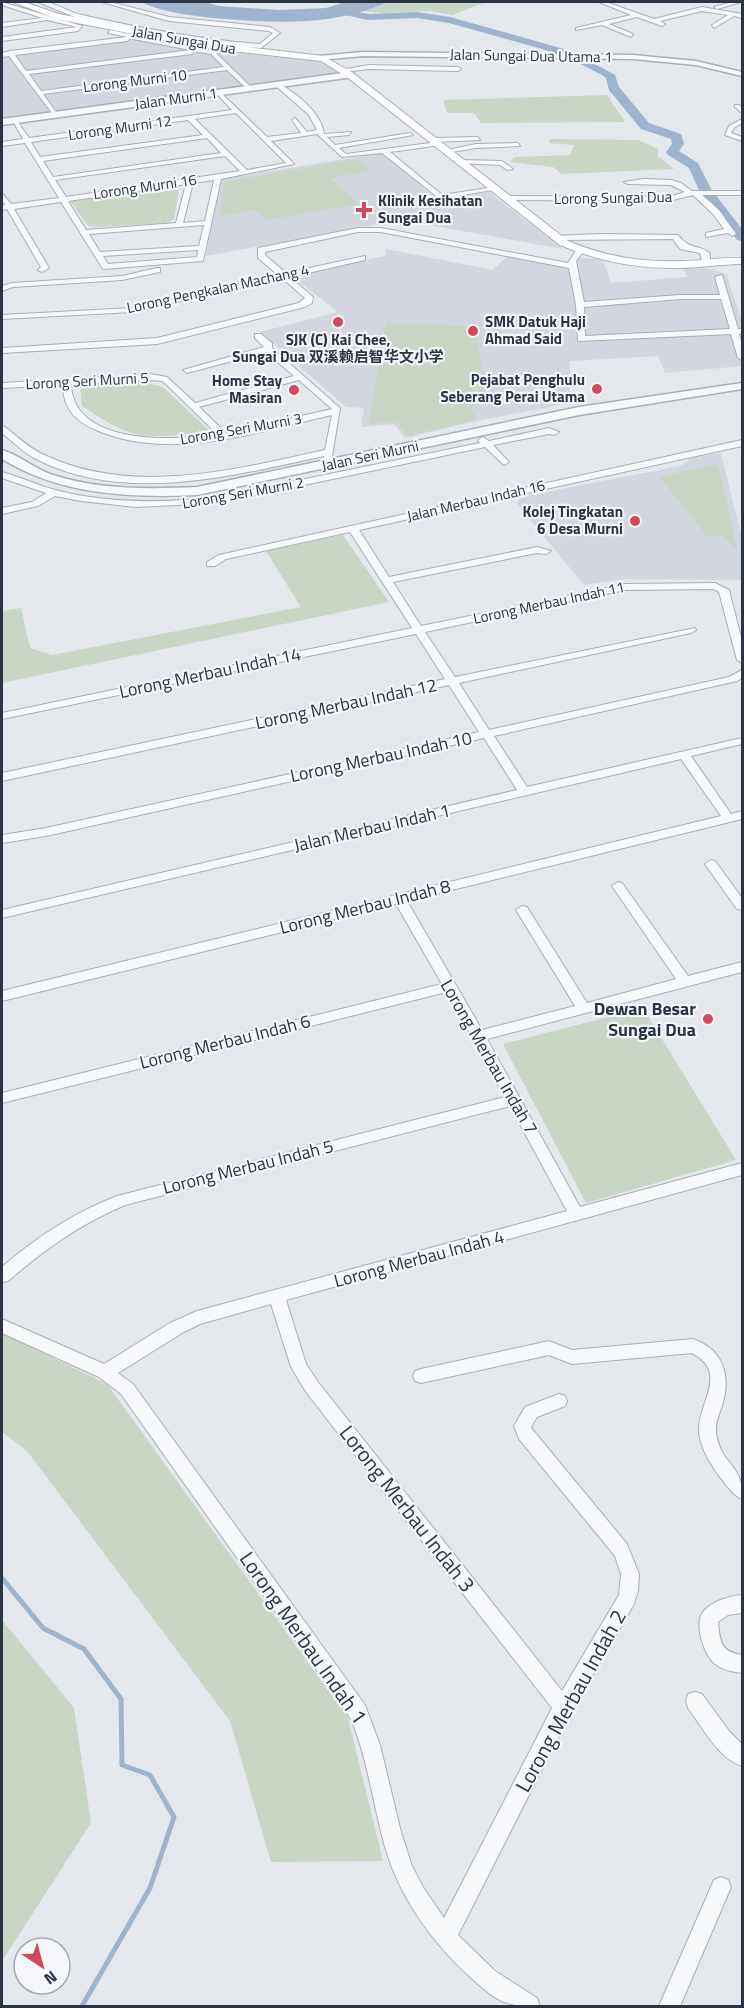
<svg xmlns="http://www.w3.org/2000/svg" width="744" height="2008" font-family="'Titillium Web','Noto Sans SC',sans-serif">
  <rect width="100%" height="100%" fill="#e4e7ec"/>
  <path fill="#d2d6de" d="M147,38L217,51L317,61L330,65L337,71L336,74L2,120V56Z
    M382,153L438,200L489,192L563,249L401,220L206,256L221,179Z
    M386,249L493,270L510,253L577,266V259L588,258L603,260L611,283L687,277L684,268L713,269L726,274L742,321V366L665,373L658,356L570,361V403L481,420L405,438L394,424L361,427L364,408L346,407L260,332L338,312L293,277L296,274L385,256Z
    M721,453L742,538V580L628,579L584,585L517,504L520,497L680,466L692,458Z"/>
  <path fill="#c9d6c5" d="M387,2H486L452,15L431,11L382,13L363,11Z
    M607,95L625,122L481,123L474,113H447L443,100Z
    M550,139L638,140L658,149V156L674,169L562,174L553,167L510,162L514,157L570,155L574,145L549,143Z
    M358,159L371,171L330,178L359,204L267,220L256,210L220,216L223,182Z
    M174,184L180,185L174,219L166,223L98,227L88,226L70,201L75,198Z
    M386,323L475,326L489,402L470,408L477,419L409,436L396,422L369,423Z
    M142,382L163,387L210,431C191,434 153,439 136,434C116,429 99,417 82,406L80,385Z
    M718,464L737,550L721,535L708,537L660,477Z
    M343,535L389,602L2,683V611L21,608L30,648L52,655L301,607L266,551Z
    M643,1008L736,1160L586,1203L503,1044Z
    M2,1333L107,1384L348,1718L383,1861L271,1862L230,1721L27,1451L2,1432Z
    M2,1620L74,1708L91,1823L2,1961Z"/>
  <path fill="#9fb4cc" d="M141,2H204L219,6L279,10L326,8L345,2H387C334,27 271,23 213,18C189,15 164,13 141,2Z"/>
  <g fill="none" stroke-linecap="round" stroke-linejoin="round">
    <path stroke="#9fb4cc" stroke-width="5" d="M2,1578L43,1628L84,1649L121,1699L122,1765L150,1775L174,1817L150,1888L82,2006"/>
    <path fill="#9fb4cc" fill-rule="evenodd" d="M340,8L368,14L417,12L450,17L571,51L615,75L619,87L649,123L681,134L684,144L679,151L698,163L711,189L742,229V241L737,240L699,190L689,168L668,155L666,152L672,144L671,139L641,129L609,90L606,78L602,75L563,55L449,23L417,18L368,20L336,13V9Z"/>
    <g stroke="#a9aeb7" stroke-width="2">
      <path id="minor" d="M2,2L82,26L78,31L2,41V37L77,27L47,20L2,27V23L42,18L2,5Z
        M38,2C53,0 67,12 82,15C140,28 200,40 260,44L273,33L269,31L169,21L102,2H110L169,17L270,27L280,33L261,48L216,45L77,18Z
        M599,2H606L654,19L702,7L742,14V18L734,16L714,28L712,25L728,15L702,11L660,21L665,24L662,26L637,17L609,24L633,34L631,37L602,25L576,30V28L631,15Z
        M733,2H741L717,9L714,7Z
        M110,30L215,52L253,89L248,90L227,70L43,94L58,115L55,117L9,56L2,57V53L10,51L127,37L108,33ZM128,38L191,50L26,71L15,55L127,41L130,39ZM194,51L211,54L224,67L41,91L29,74L192,54Z
        M369,65L458,67L461,69L458,71L369,69L343,72L340,70Z
        M278,83C296,93 322,113 324,134L351,132L349,135L327,137L335,145L410,133L413,135L339,148L346,154L438,142L440,145L390,152L442,195L494,187L498,189L440,199L382,153L342,157L317,134L271,141L294,164L221,179L203,261L103,269L61,202L14,209L49,268L42,272L38,270L41,267L7,209L2,210V206L5,205L2,200V193L11,204L59,198L25,143L2,146V142L23,139L12,119H16L29,138L232,110L217,94L219,91L267,137L301,133L292,120L295,118L307,132L317,130L309,115L276,86ZM236,113L286,163L247,170L195,119ZM188,120L203,135L40,157L31,142ZM207,138L221,153L53,177L43,161ZM225,156L240,171L66,197L55,180ZM214,180L205,221L183,223L193,183ZM186,184L176,223L86,230L68,201ZM204,225L199,246L100,252L89,234ZM198,250L197,257L108,264L103,256Z
        M735,105H739L742,108V113L735,107Z
        M742,119V123L734,128L731,133L742,137V141L725,135L729,126Z
        M478,137L480,140L433,142L430,140L433,138Z
        M518,143L520,146L476,148L446,153L443,151L476,144Z
        M460,160L502,161L513,169L507,170L500,165L458,163Z
        M644,179L671,180L681,183L692,191H742V195H702L719,210L736,234L732,236L728,233L706,237V233L724,229L713,214L693,195L669,201L506,200L502,198L506,196L669,197L685,192L671,185L628,184L624,182Z
        M358,228H381L568,263L577,249H583L584,251L576,261L584,302L680,295H720L715,277L722,275L738,329H742V333L739,334L742,345V360L738,358L731,334L578,341L576,305L569,268L381,232H358L265,252V255L286,273L365,256V260L290,277L313,297L312,303L305,307L157,344L2,353V348L157,338L299,303L305,298L282,278L132,312L2,319V315L132,308L278,275L258,258V248ZM680,299H721L730,329L585,336L584,307Z
        M600,234L678,235C691,252 700,243 710,254V262L703,264L700,253L680,249L673,239L554,240L550,238L554,236Z
        M157,268H160V272L122,280L13,287L2,291V286L12,283L122,276Z
        M255,334H261L272,343V348L340,408L331,462H325L324,456C231,476 124,505 34,458C23,452 12,441 2,433V426L5,427C17,436 29,448 42,454C132,497 233,470 325,450L332,415C256,432 171,462 96,430C75,421 63,408 63,385L2,388V383L150,374L167,377L195,403L294,376L266,352L187,373L183,370L264,347L255,338ZM150,380L162,381L167,385L217,434C174,441 73,446 71,384ZM299,380L332,409L226,433L199,407Z
        M549,428L559,432L554,435L549,434L493,445L509,462L504,465L485,447L218,503L136,507L81,501L55,496L38,506L2,514V508L32,502L46,493L2,478V472C20,477 37,485 55,490C109,504 164,503 218,497L480,443L478,440L483,437L489,441Z
        M742,440V446L359,530L389,577L537,547L551,551L546,554L537,553L393,582L421,626L625,584L715,583L729,590L742,641V663L737,660L719,592L713,589L625,590L425,632L455,677L695,628L696,630L691,633L459,683L489,730L729,677L742,670V678L737,681L494,736L527,787L742,738V744L691,756L731,814L742,811V819L407,901L482,1030L575,1006L516,910L522,906L527,907L587,1003L676,979L612,886L618,882L622,883L688,976L742,962V972L487,1039L580,1207L742,1163V1175L286,1300L306,1364L318,1382L562,1691L619,1595L621,1574L615,1556L519,1439L514,1426L525,1407L559,1394L565,1396L567,1401L565,1406L537,1417L531,1427L532,1429L627,1544L639,1574L638,1591L634,1604L570,1714L458,1935L495,1971L537,1998L540,2006C504,2008 494,1999 468,1975C431,1941 399,1896 385,1847C373,1804 368,1760 351,1719L121,1394L99,1377L2,1333V1319L104,1364L170,1323L197,1311L567,1211L510,1106L125,1205C80,1224 44,1250 8,1281L2,1282V1267C37,1237 73,1213 117,1196L505,1097L447,992L2,1103V1093L442,984L396,904L2,1001V991L721,816L681,759L2,918V910L517,790L484,738L46,836L2,843V835L46,828L479,732L449,685L2,781V773L445,679L416,634L2,719V713L412,628L350,532L226,559L215,566H207V562L219,555ZM271,1304L291,1367L306,1392L552,1708L444,1918L423,1887L412,1866L401,1832L380,1745L365,1705L133,1384L118,1373L182,1333L200,1324Z
        M711,860L715,861L742,898V910L737,909L707,867L705,864Z
        M693,1339C724,1350 731,1376 722,1406C718,1417 714,1426 717,1438C723,1466 744,1465 742,1499C732,1495 726,1484 719,1476C710,1463 699,1446 699,1429C699,1401 729,1373 692,1353L572,1364L549,1355L421,1383L415,1381L413,1376L415,1371L421,1369L549,1341L572,1350Z
        M742,1595V1613L728,1615L718,1622C720,1642 721,1652 742,1655V1673C733,1672 723,1670 715,1664C704,1655 694,1624 703,1612C712,1601 729,1596 742,1595Z
        M695,1692L702,1694L729,1731L742,1744V1766C719,1759 702,1727 688,1708L686,1701L688,1694Z
        M721,1877L728,1880L731,1887L680,2006H659L714,1880Z"/>
    </g>
    <g stroke="#a9aeb7" stroke-width="3">
      <path id="tertiary" d="M363,52L633,55L696,61L742,72V76L696,65L633,59L363,56L319,60L315,58L319,56Z
        M350,72L353,73V77L2,125V119Z
        M742,383V389L579,415L197,495C129,498 61,495 2,459V450C19,455 35,469 53,475C99,490 149,489 197,487L579,407Z"/>
    </g>
    <g stroke="#a9aeb7" stroke-width="2">
      <path id="secondary" d="M13,2H24L59,14L204,42L323,56L353,73L568,241C604,256 642,263 682,261C702,261 722,257 742,258V264C721,264 699,268 678,268C637,269 598,261 560,245L347,77L321,61L204,48L57,19Z"/>
    </g>
    <use href="#minor" fill="#f7f8fa" fill-rule="evenodd"/>
    <use href="#tertiary" fill="#f7f8fa" fill-rule="evenodd"/>
    <use href="#secondary" fill="#fff" fill-rule="evenodd"/>
  </g>
  <g fill="#d1495b" stroke="#f4f6f9" stroke-width="2">
    <path d="M361 201h6v6h6v6h-6v6h-6v-6h-6v-6h6z"/>
    <circle cx="338" cy="322" r="6"/>
    <circle cx="473" cy="331" r="6"/>
    <circle cx="597" cy="389" r="6"/>
    <circle cx="294" cy="390" r="6"/>
    <circle cx="635" cy="521" r="6"/>
    <circle cx="708" cy="1019" r="6"/>
  </g>
  <g text-anchor="middle" stroke-width="4.5" stroke-linejoin="round" paint-order="stroke">
    <g font-size="15" fill="#2b3445" stroke="#f4f6f9">
      <text transform="translate(184 40) rotate(10)" y="5">Jalan Sungai Dua</text>
      <text transform="translate(531 56) rotate(1)" y="5">Jalan Sungai Dua Utama 1</text>
      <text transform="translate(135 81) rotate(-7)" y="5">Lorong Murni 10</text>
      <text transform="translate(176 99) rotate(-8)" y="5">Jalan Murni 1</text>
      <text transform="translate(120 128) rotate(-8)" y="5">Lorong Murni 12</text>
      <text transform="translate(145 187) rotate(-8)" y="5">Lorong Murni 16</text>
      <text transform="translate(613 198) rotate(-1)" y="5">Lorong Sungai Dua</text>
      <text transform="translate(218 289) rotate(-12)" y="5">Lorong Pengkalan Machang 4</text>
      <text transform="translate(87 381) rotate(-3)" y="5">Lorong Seri Murni 5</text>
      <text transform="translate(241 429) rotate(-10)" y="5">Lorong Seri Murni 3</text>
      <text transform="translate(370 456) rotate(-12)" y="5">Jalan Seri Murni</text>
      <text transform="translate(243 493) rotate(-10)" y="5">Lorong Seri Murni 2</text>
      <text transform="translate(476 501) rotate(-13)" y="5">Jalan Merbau Indah 16</text>
      <text transform="translate(549 603) rotate(-12)" y="5">Lorong Merbau Indah 11</text>
    </g>
    <g font-size="15" font-weight="bold" fill="#2b3445" stroke="#f4f6f9" text-anchor="end">
      <text x="378" y="206" text-anchor="start">Klinik Kesihatan<tspan x="378" dy="17">Sungai Dua</tspan></text>
      <text x="485" y="327" text-anchor="start">SMK Datuk Haji<tspan x="485" dy="17">Ahmad Said</tspan></text>
      <text x="338" y="345" text-anchor="middle">SJK (C) Kai Chee,<tspan x="338" dy="17">Sungai Dua 双溪赖启智华文小学</tspan></text>
      <text x="585" y="385">Pejabat Penghulu<tspan x="585" dy="17">Seberang Perai Utama</tspan></text>
      <text x="282" y="386">Home Stay<tspan x="282" dy="17">Masiran</tspan></text>
      <text x="623" y="517">Kolej Tingkatan<tspan x="623" dy="17">6 Desa Murni</tspan></text>
    </g>
    <g font-size="18" fill="#2b3445" stroke="#f4f6f9">
      <text transform="translate(210 673) rotate(-12)" y="6">Lorong Merbau Indah 14</text>
      <text transform="translate(346 704) rotate(-12)" y="6">Lorong Merbau Indah 12</text>
      <text transform="translate(381 757) rotate(-12)" y="6">Lorong Merbau Indah 10</text>
      <text transform="translate(372 828) rotate(-13)" y="6">Jalan Merbau Indah 1</text>
      <text transform="translate(365 907) rotate(-14)" y="6">Lorong Merbau Indah 8</text>
      <text transform="translate(225 1042) rotate(-14)" y="6">Lorong Merbau Indah 6</text>
      <text transform="translate(489 1057) rotate(60)" y="6">Lorong Merbau Indah 7</text>
      <text transform="translate(248 1167) rotate(-14)" y="6">Lorong Merbau Indah 5</text>
      <text transform="translate(419 1259) rotate(-15)" y="6">Lorong Merbau Indah 4</text>
    </g>
    <g font-size="18" font-weight="bold" fill="#2b3445" stroke="#f4f6f9" text-anchor="end">
      <text x="696" y="1015">Dewan Besar<tspan x="696" dy="21">Sungai Dua</tspan></text>
    </g>
    <g font-size="21" fill="#2b3445" stroke="#f4f6f9">
      <text transform="translate(407 1509) rotate(52)" y="7">Lorong Merbau Indah 3</text>
      <text transform="translate(303 1638) rotate(55)" y="7">Lorong Merbau Indah 1</text>
      <text transform="translate(571 1701) rotate(-61)" y="7">Lorong Merbau Indah 2</text>
    </g>
  </g>
  <rect width="744" height="2008" fill="none" stroke="#2b3445" stroke-width="6"/>
  <g transform="translate(42 1966) rotate(144)"><circle r="28" fill="#f4f6f9" stroke="#a4a8b1" stroke-width="1.5"/>
  <path d="M0-4.5L10 22L0 15L-10 22Z" fill="#d1495b"/>
  <text y="-9" font-size="16" font-weight="bold" text-anchor="middle" fill="#2b3445">N</text>
  </g>
</svg>
